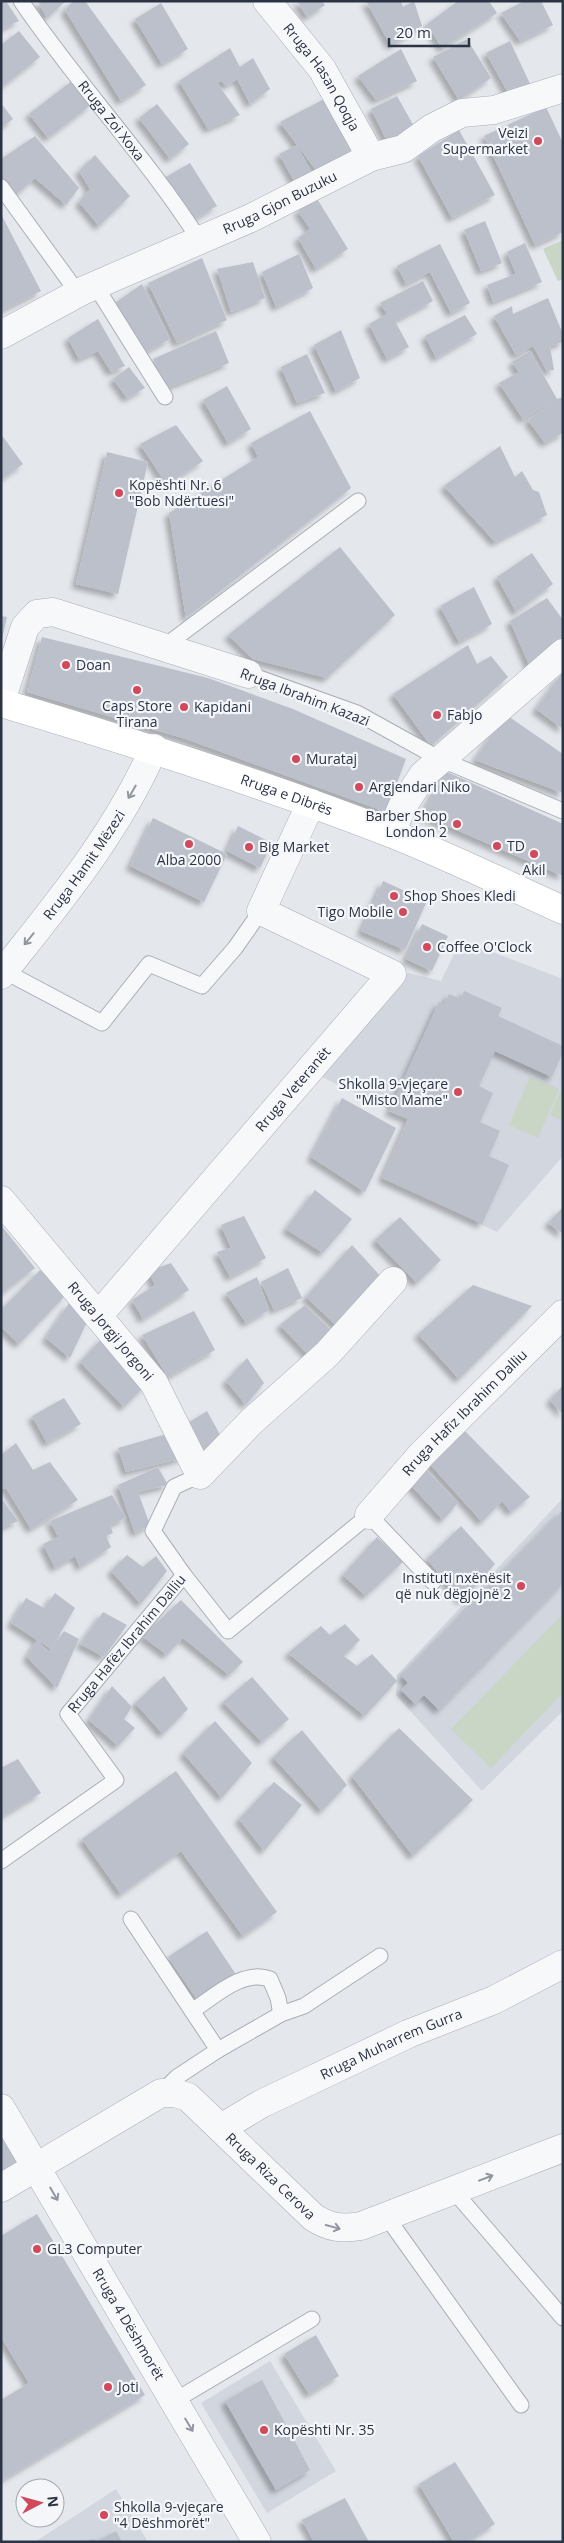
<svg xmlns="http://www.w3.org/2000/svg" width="564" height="2543" font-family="'Open Sans',sans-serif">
  <defs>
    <filter id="shadow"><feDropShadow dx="-4.5" dy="4.5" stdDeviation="2.5" flood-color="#0004"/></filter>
  </defs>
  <rect width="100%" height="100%" fill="#e4e7ec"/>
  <path fill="#d2d6de" d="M461,940L563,979V1156L497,1232L382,1178L408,1119L316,1074L408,973L441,981Z
    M563,1498V1711L482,1791L396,1695L397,1675Z
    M270,2361L336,2471L267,2513L201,2403Z
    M116,2489L148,2542H35Z"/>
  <path fill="#c9d6c5" d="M563,240V279L558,281L543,249Z
    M530,1077L559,1089L538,1138L509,1125Z
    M563,1085V1121L550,1115Z
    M563,1614V1693L491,1768L451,1729Z"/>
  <path fill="#bbc0ca" filter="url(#shadow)" d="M1,1H6L19,21L1,29Z
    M38,1H66L47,18Z
    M73,1H85L146,85L121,101L65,10Z
    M297,1H322L325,5L307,17Z
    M366,1H401L403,7L414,1L422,26L391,46Z
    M458,1H489L497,13L442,48L427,24Z
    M524,1H541L553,25L520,41L501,13Z
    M161,3L188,49L162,64L135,19Z
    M19,31L40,57L1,88V45Z
    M467,39L491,78L459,100L433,57Z
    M510,41L531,86L511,98L486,53Z
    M230,48L240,67L253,58L270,89L250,104L237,79L227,86L221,81L217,83L240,115L208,129L179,81Z
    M401,49L417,81L376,100L358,76Z
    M73,80L91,105L48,138L29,114Z
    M397,96L416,130L389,145L371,109Z
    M328,97L353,149L319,174L297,145L313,176L297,186L279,154L297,145L280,122Z
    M1,103L13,119L1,128Z
    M157,104L189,144L170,159L139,118Z
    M546,107L563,143V232L535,245L484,136Z
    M459,130L495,195L452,218L418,156Z
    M35,136L79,188L66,205L35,178L16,195L1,176V159Z
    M95,155L130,196L99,226L79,202L90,189L79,171Z
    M190,163L217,206L193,220L166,177Z
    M316,197L348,249L316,269L298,238L310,229L298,211Z
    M1,214L41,291L1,311Z
    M485,221L502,263L481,271L464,230Z
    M525,243L542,282L493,302L487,285L516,274L507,252Z
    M440,244L470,303L451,313L430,272L406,284L397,266Z
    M299,254L313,288L276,307L262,272Z
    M202,258L227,320L177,343L148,283Z
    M253,262L265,298L231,312L217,269Z
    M423,281L433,301L395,321L409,347L387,359L369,324L387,314L380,303Z
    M142,284L170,339L144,353L112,305Z
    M548,298L563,334V342L550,346L554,370L547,371L533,346L516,355L494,316L512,306L513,314Z
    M465,315L477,334L436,358L425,336Z
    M98,319L125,366L111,372L98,351L79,359L68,338Z
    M341,330L360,378L336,391L314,345Z
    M216,331L229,363L167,388L153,359Z
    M530,351L557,399L563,397V433L545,443L528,420L554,401L523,419L499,383L519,372L512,362Z
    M307,354L325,393L297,403L281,367Z
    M129,367L145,388L127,398L113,379Z
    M227,386L251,429L228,443L203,400Z
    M310,411L351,488L186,618L169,513L258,457L251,443Z
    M176,425L203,461L167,485L140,444Z
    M1,434L23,464L1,480Z
    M500,446L515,477L522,471L533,490L539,492L547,515L495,542L444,486Z
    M107,452L148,462L118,594L76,584Z
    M340,547L395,615L327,678L253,659L228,635Z
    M532,553L553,584L516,612L497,577Z
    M474,587L492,624L459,642L440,606Z
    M547,598L563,620V637L530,667L510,621Z
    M1,616L7,617L2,639H1Z
    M42,637L208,678L293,709L406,759L386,812L186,739L27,692Z
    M468,645L477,664L491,656L508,677L431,746L393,694Z
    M563,671V729L536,709Z
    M505,714L563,754V793L475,760Z
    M445,771L563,824V876L422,815Z
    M153,818L227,854L204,902L130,866Z
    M238,826L272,843L260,868L227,851Z
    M383,881L427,901L405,950L361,931Z
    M422,924L448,936L432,971L406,959Z
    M464,991L502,1008L498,1016L563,1046V1052L552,1077L495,1051L479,1086L493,1093L480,1122L500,1131L489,1156L509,1165L482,1224L382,1178L408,1119L389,1111L439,1002L444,1004L449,994L461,999Z
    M342,1098L396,1128L365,1192L311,1157Z
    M315,1190L352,1219L323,1253L286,1229Z
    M563,1207V1234L548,1223Z
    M244,1216L266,1258L230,1277L217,1252L231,1248L221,1225Z
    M400,1217L441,1260L417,1283L375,1240Z
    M1,1225L35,1268L1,1294Z
    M352,1245L385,1281L340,1329L306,1297Z
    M171,1263L189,1290L143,1319L132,1300L155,1285L148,1271Z
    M288,1268L302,1298L274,1310L261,1282Z
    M40,1270L66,1295L19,1344L1,1327V1310Z
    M257,1277L269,1310L246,1323L226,1293Z
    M473,1285L532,1306L459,1379L418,1334Z
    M69,1303L88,1320L70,1358L46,1338Z
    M305,1305L336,1335L311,1358L280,1325Z
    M194,1311L215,1350L168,1377L142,1335Z
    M104,1336L146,1385L124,1407L80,1362Z
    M247,1358L264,1383L246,1405L226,1381Z
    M563,1385V1414L550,1400Z
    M64,1398L81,1424L47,1443L32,1416Z
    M207,1411L223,1440L202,1460L183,1426Z
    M464,1430L530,1497L511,1512L502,1501L482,1522L427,1461Z
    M170,1433L183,1458L126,1472L118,1448Z
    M16,1443L33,1470L50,1462L78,1500L31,1529L6,1488L1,1489V1455Z
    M422,1465L458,1503L443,1520L407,1481Z
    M158,1467L168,1485L138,1492L150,1525L135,1533L118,1485Z
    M112,1495L126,1518L110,1525L113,1533L106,1536L111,1547L80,1567L75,1556L55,1568L43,1544L58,1537L50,1521Z
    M1,1498L18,1521L1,1528Z
    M563,1510V1583L439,1710L424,1695L415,1704L401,1690L408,1683L402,1676Z
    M461,1526L495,1564L462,1601L427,1559Z
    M377,1537L403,1562L366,1596L343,1575Z
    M127,1555L143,1567L156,1556L167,1571L141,1604L111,1571Z
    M55,1593L75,1608L51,1649L11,1623L26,1598L44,1608Z
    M181,1600L243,1662L229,1675L183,1638L167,1655L142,1636Z
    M103,1612L127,1625L104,1657L80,1644Z
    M345,1624L360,1640L344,1656L357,1666L372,1654L397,1681L365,1716L288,1653L321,1626L330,1635Z
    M64,1631L79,1639L57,1688L27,1657L37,1640L49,1652Z
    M164,1676L188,1709L163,1734L135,1703Z
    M252,1677L289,1719L262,1742L223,1702Z
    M112,1686L132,1707L124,1719L135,1728L118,1746L89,1720Z
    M215,1721L252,1763L222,1798L183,1753Z
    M399,1728L473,1800L413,1856L352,1776Z
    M302,1730L347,1785L322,1811L273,1757Z
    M18,1759L41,1793L1,1817V1768Z
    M176,1771L277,1912L243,1936L181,1851L121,1894L82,1839Z
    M274,1782L302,1805L264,1851L239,1819Z
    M207,1931L235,1973L197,1999L168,1957Z
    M1,2134L22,2164L1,2176Z
    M37,2214L145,2395L1,2481V2400L29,2383L1,2337V2236Z
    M316,2335L339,2376L309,2394L284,2354Z
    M262,2380L310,2470L276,2490L225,2401Z
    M455,2462L495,2524L467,2542H454L419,2484Z
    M345,2498L369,2542H314L302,2520Z
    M116,2531L122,2542H87L93,2539L97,2541Z"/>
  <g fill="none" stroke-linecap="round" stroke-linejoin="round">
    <g stroke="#a9aeb7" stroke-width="17">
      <g id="lane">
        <path id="s1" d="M21,1C77,84 146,156 200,241"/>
        <path d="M1,187L78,293"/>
        <path d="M95,285L165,397"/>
        <path d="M165,646L358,501"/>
        <path d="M248,674L357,713L440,759L563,811"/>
        <path d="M4,971L102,1023L149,964L202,986L235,948L261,911"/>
        <path d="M184,1575L153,1531L174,1487L200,1475"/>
        <path id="s2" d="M1,1861L116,1780L68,1714L184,1575L228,1631L369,1515L433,1582"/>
        <path d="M131,1919L218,2050L177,2077L162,2092"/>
        <path d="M192,2011C215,1996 243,1969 270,1979L278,1998L281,2014"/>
        <path d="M218,2050L281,2014L304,2006L380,1956"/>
        <path d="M453,2190L563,2318"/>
        <path d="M386,2216L521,2405"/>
        <path d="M174,2401L312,2319"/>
      </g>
    </g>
    <g stroke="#a9aeb7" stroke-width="29">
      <g id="street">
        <path id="s3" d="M267,1L322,69L371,157"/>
        <path id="s4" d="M1,335L82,291L251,218L371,157L403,149L432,128L462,113L494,110L563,88"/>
        <path d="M1,701L25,627L37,614L53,612L248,674"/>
        <path d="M391,833L402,807L423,775L563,653"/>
        <path id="s5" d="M1,975C58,903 117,833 154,748"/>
        <path id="s6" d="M1,1200L154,1383L200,1475L252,1421L327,1354L393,1281"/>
        <path id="s7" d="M98,1316L392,974L261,911L311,803"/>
        <path id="s8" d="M369,1515L422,1454L563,1314"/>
        <path id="s9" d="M1,2108L257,2542"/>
        <path id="s10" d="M221,2128L261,2104L297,2087L408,2034L494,2000L563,1964"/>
        <path id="s11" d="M1,2188L161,2093H175L188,2097L313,2217C330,2228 341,2229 361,2226L563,2148"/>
      </g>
    </g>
    <g stroke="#a9aeb7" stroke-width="29">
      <g id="secondary">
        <path id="s12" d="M1,703C132,742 262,783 390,833C448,856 505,884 563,910"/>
      </g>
    </g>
    <use href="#lane" stroke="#f7f8fa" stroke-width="15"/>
    <use href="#street" stroke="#f7f8fa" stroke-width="28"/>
    <use href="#secondary" stroke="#fff" stroke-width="28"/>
  </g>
  <defs><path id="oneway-shaft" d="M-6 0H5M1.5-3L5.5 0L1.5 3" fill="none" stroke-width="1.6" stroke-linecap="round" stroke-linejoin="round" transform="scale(1.25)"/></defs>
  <g stroke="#9196a0">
    <use href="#oneway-shaft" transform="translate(132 792) rotate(120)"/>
    <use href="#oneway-shaft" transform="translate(29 939) rotate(129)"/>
    <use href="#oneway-shaft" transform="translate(486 2178) rotate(-21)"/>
    <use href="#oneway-shaft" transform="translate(54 2194) rotate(60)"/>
    <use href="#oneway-shaft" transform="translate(333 2227) rotate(15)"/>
    <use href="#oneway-shaft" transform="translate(189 2425) rotate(59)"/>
  </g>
  <g fill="#d1495b" stroke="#f4f6f9" stroke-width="2">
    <circle cx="538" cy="141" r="5"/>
    <circle cx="119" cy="493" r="5"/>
    <circle cx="66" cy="665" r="5"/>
    <circle cx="137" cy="690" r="5"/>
    <circle cx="184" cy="707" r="5"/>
    <circle cx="437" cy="715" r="5"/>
    <circle cx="296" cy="759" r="5"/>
    <circle cx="359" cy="787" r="5"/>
    <circle cx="457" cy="824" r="5"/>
    <circle cx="189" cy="844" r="5"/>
    <circle cx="497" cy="846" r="5"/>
    <circle cx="249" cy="847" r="5"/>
    <circle cx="534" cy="854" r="5"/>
    <circle cx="394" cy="896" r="5"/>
    <circle cx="403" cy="912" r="5"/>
    <circle cx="427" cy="947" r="5"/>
    <circle cx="458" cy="1092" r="5"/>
    <circle cx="521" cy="1586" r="5"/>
    <circle cx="37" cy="2249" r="5"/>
    <circle cx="108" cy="2387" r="5"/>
    <circle cx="264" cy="2430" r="5"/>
    <circle cx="104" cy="2515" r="5"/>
  </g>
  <g text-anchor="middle" stroke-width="4.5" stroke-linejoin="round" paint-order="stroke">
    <g font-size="14" fill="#2b3445" stroke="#f4f6f9">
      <text dy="5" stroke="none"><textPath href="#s3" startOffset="94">Rruga Hasan Qoqja</textPath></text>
      <text dy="5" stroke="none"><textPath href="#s1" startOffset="150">Rruga Zoi Xoxa</textPath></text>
      <text dy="5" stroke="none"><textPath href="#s4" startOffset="309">Rruga Gjon Buzuku</textPath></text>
      <text transform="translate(305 697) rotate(21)" y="5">Rruga Ibrahim Kazazi</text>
      <text dy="5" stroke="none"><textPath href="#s12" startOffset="300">Rruga e Dibrës</textPath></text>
      <text dy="5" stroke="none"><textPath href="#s5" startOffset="138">Rruga Hamit Mëzezi</textPath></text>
      <text dy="5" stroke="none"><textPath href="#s7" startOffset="299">Rruga Veteranët</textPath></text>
      <text dy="5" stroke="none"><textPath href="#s6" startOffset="171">Rruga Jorgji Jorgoni</textPath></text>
      <text dy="5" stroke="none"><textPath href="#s8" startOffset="140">Rruga Hafiz Ibrahim Dalliu</textPath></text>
      <text dy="5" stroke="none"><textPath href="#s2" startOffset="314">Rruga Hafëz Ibrahim Dalliu</textPath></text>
      <text dy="5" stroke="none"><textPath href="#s10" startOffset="190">Rruga Muharrem Gurra</textPath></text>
      <text dy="5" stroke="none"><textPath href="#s11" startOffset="328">Rruga Riza Cerova</textPath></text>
      <text dy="5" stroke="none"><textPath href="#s9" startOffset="251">Rruga 4 Dëshmorët</textPath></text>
    </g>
    <g font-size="14" fill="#2b3445" stroke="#f4f6f9" text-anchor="start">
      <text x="528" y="138" text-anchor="end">Veizi<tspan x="528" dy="16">Supermarket</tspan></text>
      <text x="129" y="490">Kopështi Nr. 6<tspan x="129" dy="16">"Bob Ndërtuesi"</tspan></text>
      <text x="76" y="670">Doan</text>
      <text x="137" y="711" text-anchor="middle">Caps Store<tspan x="137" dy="16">Tirana</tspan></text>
      <text x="194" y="712">Kapidani</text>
      <text x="447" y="720">Fabjo</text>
      <text x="306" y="764">Murataj</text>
      <text x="369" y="792">Argjendari Niko</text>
      <text x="447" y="821" text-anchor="end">Barber Shop<tspan x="447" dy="16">London 2</tspan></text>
      <text x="507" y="851">TD</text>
      <text x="259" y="852">Big Market</text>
      <text x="189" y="865" text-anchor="middle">Alba 2000</text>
      <text x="534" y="875" text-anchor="middle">Akil</text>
      <text x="404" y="901">Shop Shoes Kledi</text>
      <text x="393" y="917" text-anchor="end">Tigo Mobile</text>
      <text x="437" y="952">Coffee O'Clock</text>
      <text x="448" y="1089" text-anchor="end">Shkolla 9-vjeçare<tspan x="448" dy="16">"Misto Mame"</tspan></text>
      <text x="511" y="1583" text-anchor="end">Instituti nxënësit<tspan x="511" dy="16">që nuk dëgjojnë 2</tspan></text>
      <text x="47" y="2254">GL3 Computer</text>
      <text x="118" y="2392">Joti</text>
      <text x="274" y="2435">Kopështi Nr. 35</text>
      <text x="114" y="2512">Shkolla 9-vjeçare<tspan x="114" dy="16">"4 Dëshmorët"</tspan></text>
    </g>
  </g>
  <rect width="564" height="2543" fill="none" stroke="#2b3445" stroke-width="5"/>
  <g transform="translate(40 2503) rotate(84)"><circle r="24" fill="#f4f6f9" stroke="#a4a8b1"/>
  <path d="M0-4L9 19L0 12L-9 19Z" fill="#d1495b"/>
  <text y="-8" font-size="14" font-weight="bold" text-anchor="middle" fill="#2b3445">N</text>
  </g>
  <path d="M389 38v8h80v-8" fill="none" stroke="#2b3445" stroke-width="2.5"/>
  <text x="396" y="38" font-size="15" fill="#2b3445" stroke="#f4f6f9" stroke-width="4" paint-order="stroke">20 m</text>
</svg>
